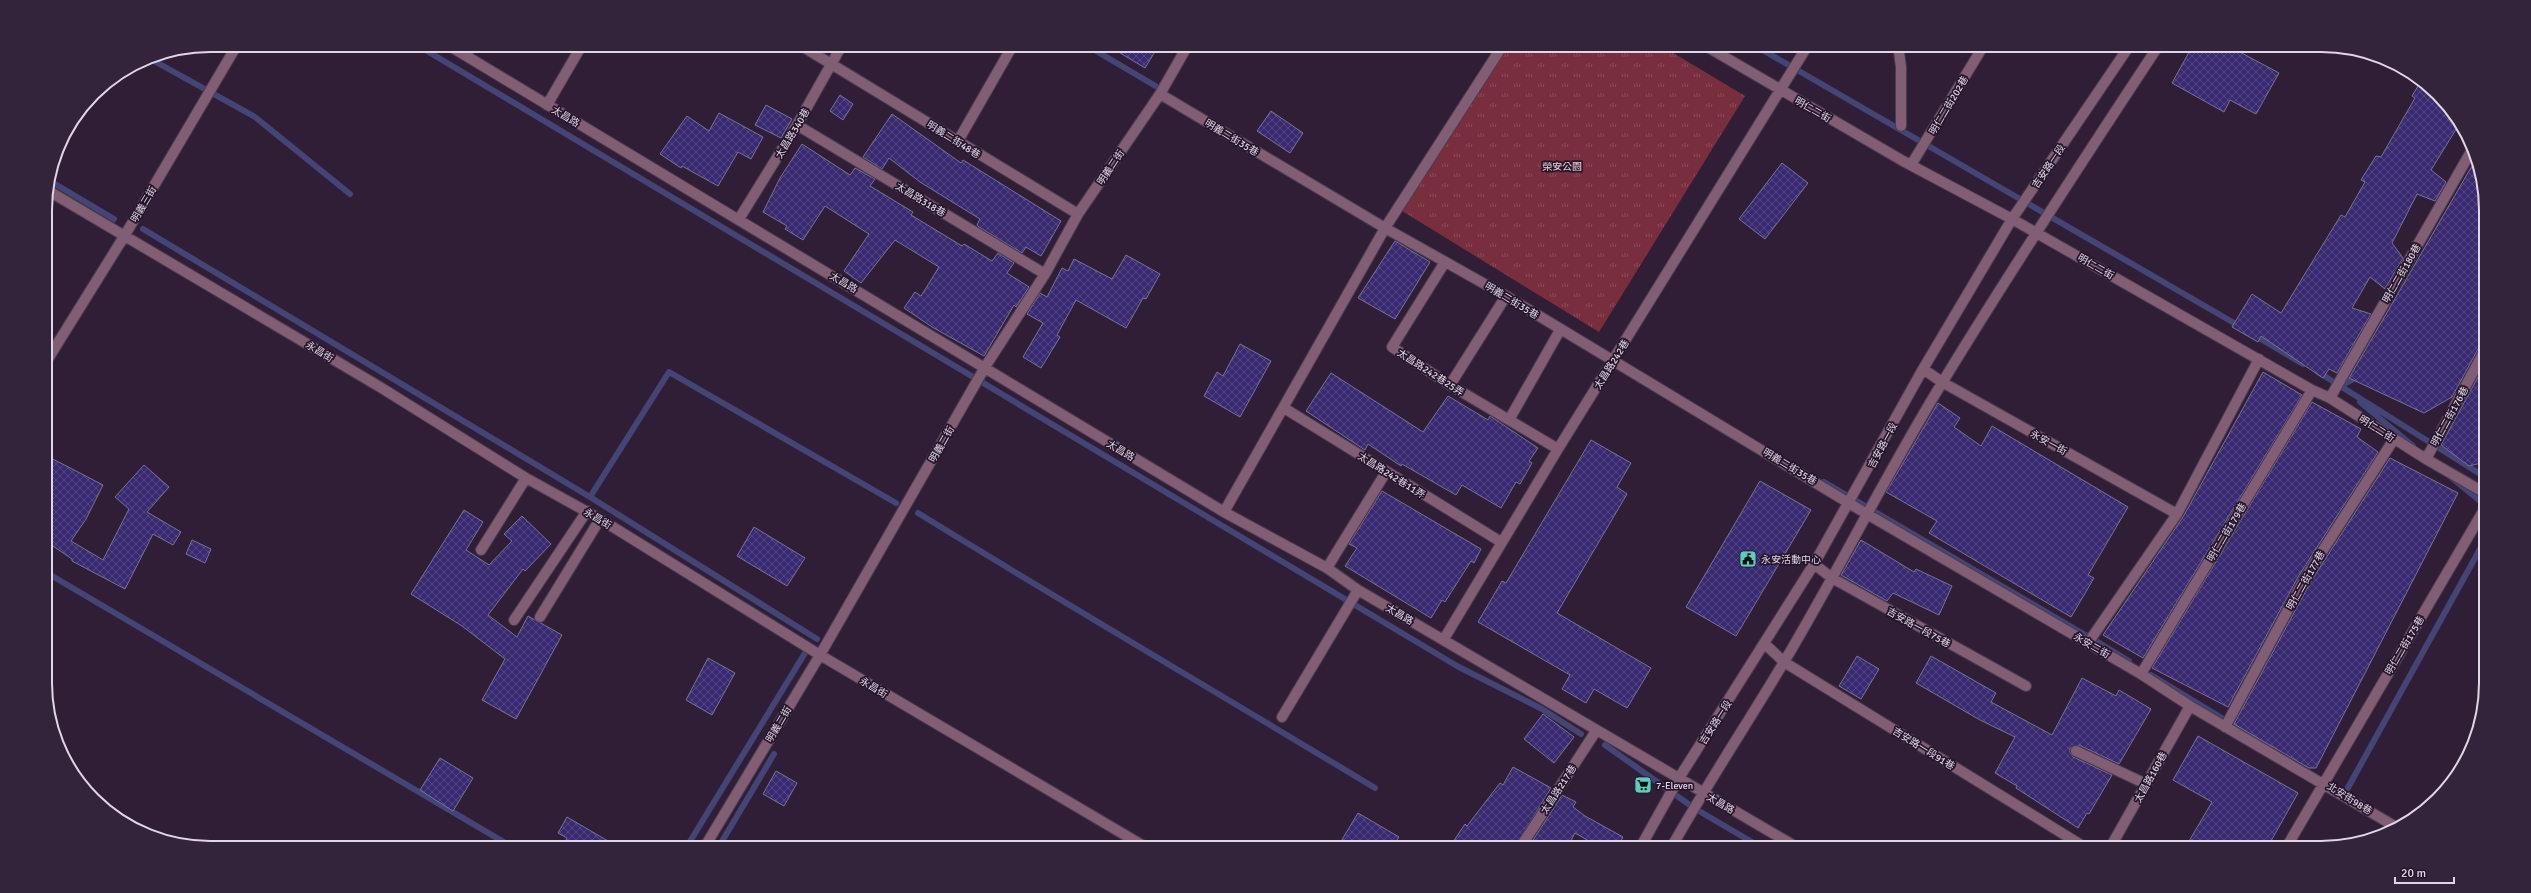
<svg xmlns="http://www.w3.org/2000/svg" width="2531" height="893" font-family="Signika,'Noto Sans TC',sans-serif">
  <defs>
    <pattern id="park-tufts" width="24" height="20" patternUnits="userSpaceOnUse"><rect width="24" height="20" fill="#792e3e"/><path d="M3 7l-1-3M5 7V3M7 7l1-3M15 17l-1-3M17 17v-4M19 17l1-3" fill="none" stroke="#8c4c5a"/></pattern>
    <pattern id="building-cross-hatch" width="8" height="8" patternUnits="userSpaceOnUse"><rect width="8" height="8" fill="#392971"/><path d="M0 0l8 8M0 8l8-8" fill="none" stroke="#554785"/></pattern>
  </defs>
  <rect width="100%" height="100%" fill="#2f1e36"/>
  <path fill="url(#park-tufts)" d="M1498,45H1660L1745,96L1599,332L1394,206Z"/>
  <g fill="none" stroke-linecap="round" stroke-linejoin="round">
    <path stroke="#444577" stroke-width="6" d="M417,45L1457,666L1542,709L1581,734
      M1086,45L1164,91
      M1754,45L2241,327
      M147,57L255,117L350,194
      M50,181L114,219
      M143,229L590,497L817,639
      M2254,335L2303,364
      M2318,372L2485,477
      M2342,387L2340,386L2359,376
      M2360,402L2413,446
      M2452,478L2485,505
      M1824,482L2087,636
      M590,497L669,372L896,503
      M918,513C1069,606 1223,696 1375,788
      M47,573L514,848
      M2096,641L2129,661
      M2151,675L2271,748
      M1605,745L1694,808L1762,848
      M2345,793L2485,540
      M686,848L805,653
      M718,848L774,754"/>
  </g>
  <path fill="url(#building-cross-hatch)" stroke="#777494" d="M1107,45H1159L1145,68Z
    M2193,45H2239L2236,50L2279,73L2256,114L2230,100L2224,112L2172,83Z
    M2421,81L2445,101L2460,123L2431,170L2446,182L2435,201L2417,194L2392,243L2403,258L2385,289L2370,277L2352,308L2371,314L2337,373L2329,369L2323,378L2261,336L2258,342L2232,327L2252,294L2281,313L2341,215L2345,217L2365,182L2361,180L2376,156L2381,157L2415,98L2412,96Z
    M840,95L853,104L843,120L830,111Z
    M766,105L792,119L781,138L755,125Z
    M1271,111L1303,133L1290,153L1257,131Z
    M719,113L763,137L751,159L738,152L718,186L682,166L681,168L660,154L687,116L709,131Z
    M892,114L961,163L963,160L1061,221L1041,256L1026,247L1022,253L979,227L977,225L980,219L920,182L889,158L882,169L863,157Z
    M802,144L850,175L855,168L875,179L870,186L913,212L911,215L962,246L964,244L992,261L998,253L1014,263L1007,273L1029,287L1016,307L1014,305L984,356L932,327L904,308L915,292L921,296L939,267L895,240L861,283L844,271L869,234L825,206L803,240L785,229L787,226L763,212L780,178Z
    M2476,159L2483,178L2484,346L2478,349L2452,397L2424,413L2349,378Z
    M1782,163L1808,183L1765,239L1739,219Z
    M1395,241L1430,262L1395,319L1358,298Z
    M1126,255L1160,274L1146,299L1143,298L1126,328L1076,300L1057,335L1060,337L1041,368L1023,357L1043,323L1027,314L1040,293L1047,297L1062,268L1068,271L1074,259L1112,279Z
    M1240,344L1271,361L1240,417L1204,396L1217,372L1223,376Z
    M2484,366L2485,462L2469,466L2441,445Z
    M2263,372L2302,395L2143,658L2103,635L2183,517Z
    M1331,373L1423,432L1448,396L1488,420L1490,416L1538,448L1529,461L1532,463L1520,484L1516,482L1501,508L1462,485L1456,495L1402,464L1401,466L1368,444L1365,450L1306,411Z
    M2312,402L2361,429L2357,437L2378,452L2298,577L2228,707L2152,668Z
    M1938,403L1960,418L1954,427L1981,446L1992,426L2128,507L2088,575L2094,578L2071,617L1929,533L1937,521L1886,492Z
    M1591,440L1631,463L1617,487L1627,494L1557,613L1651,668L1627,708L1594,689L1586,703L1562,689L1570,675L1478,622L1502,581L1506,583Z
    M47,456L103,485L86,519L71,541L103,560L129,509L115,497L144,465L169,487L147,512L181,532L173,545L153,534L125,589L72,561V559L47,542Z
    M2390,458L2458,493L2316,768H2309L2234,724L2310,583Z
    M1760,481L1811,510L1736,636L1686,607Z
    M1382,491L1481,549L1474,563L1471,561L1445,602L1442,600L1431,618L1345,566L1357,548L1349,544Z
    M464,510L483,522L466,550L489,565L512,541L504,534L522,516L551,544L525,571L523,569L488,615L517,637L528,616L562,635L516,719L482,700L505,659L462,626L411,594Z
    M754,527L805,558L787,586L737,556Z
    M192,540L211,549L205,563L186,554Z
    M1861,540L1914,572L1916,569L1952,586L1939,615L1893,593L1887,601L1841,575Z
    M1857,656L1879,669L1861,699L1839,686Z
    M1931,656L1996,693L1991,702L2052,735L2082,678L2116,696L2119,690L2151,709L2119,764L2079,745L2070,748V752L2073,757L2112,775L2089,814L2087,813L2078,828L2016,788L2017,786L1995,773L2015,737L1980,720L1916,683Z
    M708,658L735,673L712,715L686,700Z
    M1543,714L1574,737L1554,763L1524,739Z
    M2198,736L2298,793L2267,848H2185L2212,802L2173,780Z
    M440,758L473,778L453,811L420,790Z
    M1513,767L1551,788L1514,848H1449L1465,824L1467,826L1500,783L1503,785Z
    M776,771L797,783L784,806L763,794Z
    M1562,795L1576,802L1573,807L1585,816L1623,837L1617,848H1601L1575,833L1567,848H1528Z
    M1358,813L1399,837L1392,848H1337Z
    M567,817L620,848H562L567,838L558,833Z"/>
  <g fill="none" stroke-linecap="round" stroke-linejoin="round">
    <g stroke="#4b3b52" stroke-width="12">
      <path id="minor" d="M448,45L1224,512L1327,568L1358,590L1798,848
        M800,45L1078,214
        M1704,45L1903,161L2012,219L2312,390L2330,398L2426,459L2485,493
        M1898,45L1901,67V126
        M466,55L472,45
        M1160,94L1385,228L1506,296L1867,514L2141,674L2190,706L2396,827
        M547,105L582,45
        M797,125L1045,274
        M958,141L1013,45
        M1911,165L1984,45
        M47,190L380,387L526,478L600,519L820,655L1147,848
        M739,219L797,125L842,45
        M1445,262L1392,347L1450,385L1558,449
        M46,362L125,235L237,45
        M1923,369L1942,382L2177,514
        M1450,385L1506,296
        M2330,398L2473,148
        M1284,408L1501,542
        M1509,420L1560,330
        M2426,459L2484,352
        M1224,512L1385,228L1503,45
        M481,550L526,478
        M1814,564L1832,578L2026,686
        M1327,568L1386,472
        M540,617L600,519
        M514,620L587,511
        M1444,639L1558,449L1808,45
        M2088,643L2177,514L2259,359
        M1765,644L1784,662L2086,848
        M2141,674L2312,390
        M1282,717L1358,590
        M2225,727L2304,580L2394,439
        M2076,751L2146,784
        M704,848L820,655L985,367L1045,274L1078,214L1160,94L1188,45
        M1520,848L1596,731
        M1640,848L1679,778L1814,564L1923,369L2012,219L2130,45
        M1671,848C1707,784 1747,724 1784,662C1839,570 1886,474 1942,383C2012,268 2085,157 2159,45
        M2110,848L2190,706
        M2286,848L2485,508"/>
    </g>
    <use href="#minor" stroke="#815e73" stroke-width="10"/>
  </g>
  <defs>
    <g id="civic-square" transform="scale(0.9)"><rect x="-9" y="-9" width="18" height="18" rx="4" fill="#5ccebb" stroke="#25152c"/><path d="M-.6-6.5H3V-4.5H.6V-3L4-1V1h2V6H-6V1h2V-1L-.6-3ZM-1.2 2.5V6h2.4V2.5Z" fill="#111"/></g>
    <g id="supermarket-square" transform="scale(0.9)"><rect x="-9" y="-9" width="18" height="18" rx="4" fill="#5ccebb" stroke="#25152c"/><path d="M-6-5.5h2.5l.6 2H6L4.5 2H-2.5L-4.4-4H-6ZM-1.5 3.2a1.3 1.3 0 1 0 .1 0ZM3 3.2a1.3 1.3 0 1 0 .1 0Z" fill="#111"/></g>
  </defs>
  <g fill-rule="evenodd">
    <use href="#civic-square" x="1748" y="559"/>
    <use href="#supermarket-square" x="1643" y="785"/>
  </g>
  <g text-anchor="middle" stroke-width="3.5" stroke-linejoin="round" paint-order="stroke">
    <g font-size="10" fill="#e1d6e5" stroke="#25152c">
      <text transform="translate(1948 105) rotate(-59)" y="4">明仁二街202巷</text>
      <text transform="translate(1813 109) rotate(30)" y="4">明仁二街</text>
      <text transform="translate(566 116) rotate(31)" y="4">太昌路</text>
      <text transform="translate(792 133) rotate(-59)" y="4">太昌路340巷</text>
      <text transform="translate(1232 137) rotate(31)" y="4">明義二街35巷</text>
      <text transform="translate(954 139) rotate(32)" y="4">明義二街48巷</text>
      <text transform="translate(2048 166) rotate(-56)" y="4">吉安路一段</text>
      <text transform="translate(1110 167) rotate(-56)" y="4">明義二街</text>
      <text transform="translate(921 199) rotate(31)" y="4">太昌路318巷</text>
      <text transform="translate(143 204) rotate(-59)" y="4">明義三街</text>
      <text transform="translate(2096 266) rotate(30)" y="4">明仁二街</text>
      <text transform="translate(2401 273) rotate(-60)" y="4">明仁二街180巷</text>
      <text transform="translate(844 282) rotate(31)" y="4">太昌路</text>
      <text transform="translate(1512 300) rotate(31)" y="4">明義二街35巷</text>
      <text transform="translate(320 351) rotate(31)" y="4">永昌街</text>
      <text transform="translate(1611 364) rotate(-58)" y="4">太昌路242巷</text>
      <text transform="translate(1431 372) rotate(33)" y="4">太昌路242巷25弄</text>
      <text transform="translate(2449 416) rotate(-61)" y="4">明仁二街176巷</text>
      <text transform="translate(2377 428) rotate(33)" y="4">明仁二街</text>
      <text transform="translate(2049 442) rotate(29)" y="4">永安一街</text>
      <text transform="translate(941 444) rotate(-60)" y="4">明義二街</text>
      <text transform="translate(1882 445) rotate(-62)" y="4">吉安路一段</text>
      <text transform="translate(1121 450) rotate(31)" y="4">太昌路</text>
      <text transform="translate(1790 466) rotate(31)" y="4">明義二街35巷</text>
      <text transform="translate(1392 475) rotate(32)" y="4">太昌路242巷11弄</text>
      <text transform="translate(598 518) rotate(31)" y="4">永昌街</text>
      <text transform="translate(2226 532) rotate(-59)" y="4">明仁二街179巷</text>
      <text transform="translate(2305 580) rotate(-60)" y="4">明仁二街177巷</text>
      <text transform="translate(1400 614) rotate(30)" y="4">太昌路</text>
      <text transform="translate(1919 627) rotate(29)" y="4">吉安路一段75巷</text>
      <text transform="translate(2092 645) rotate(30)" y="4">永安二街</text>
      <text transform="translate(2404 645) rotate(-59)" y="4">明仁二街175巷</text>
      <text transform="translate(874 687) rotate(31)" y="4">永昌街</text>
      <text transform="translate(1715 722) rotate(-57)" y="4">吉安路一段</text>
      <text transform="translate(778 724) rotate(-59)" y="4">明義二街</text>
      <text transform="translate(1924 748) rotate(32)" y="4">吉安路一段91巷</text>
      <text transform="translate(2150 777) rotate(-61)" y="4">太昌路160巷</text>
      <text transform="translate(1558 789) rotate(-57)" y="4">太昌路217巷</text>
      <text transform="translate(2350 798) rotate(32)" y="4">北安街98巷</text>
      <text transform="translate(1721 803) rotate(30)" y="4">太昌路</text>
    </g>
    <g font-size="10" fill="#f1d6d9" stroke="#25152c">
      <text x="1562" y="170">榮安公園</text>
    </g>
    <g font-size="10" fill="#e1d6e5" stroke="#25152c" text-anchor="start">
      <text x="1761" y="563">永安活動中心</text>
      <text x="1656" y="789">7-Eleven</text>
    </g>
  </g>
  <path d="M0 0H2531V893H0ZM210 52H2321A158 158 0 0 1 2479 210V683A158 158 0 0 1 2321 841H210A158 158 0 0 1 52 683V210A158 158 0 0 1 210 52Z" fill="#34243b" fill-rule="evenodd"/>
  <path fill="none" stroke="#e1d6e5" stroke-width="2" d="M210 52H2321A158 158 0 0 1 2479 210V683A158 158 0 0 1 2321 841H210A158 158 0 0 1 52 683V210A158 158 0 0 1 210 52Z"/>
  <path d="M2395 877v6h59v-6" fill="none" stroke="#e1d6e5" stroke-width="2"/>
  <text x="2401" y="877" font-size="12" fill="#e1d6e5" stroke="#25152c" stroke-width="3" paint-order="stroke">20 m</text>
</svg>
